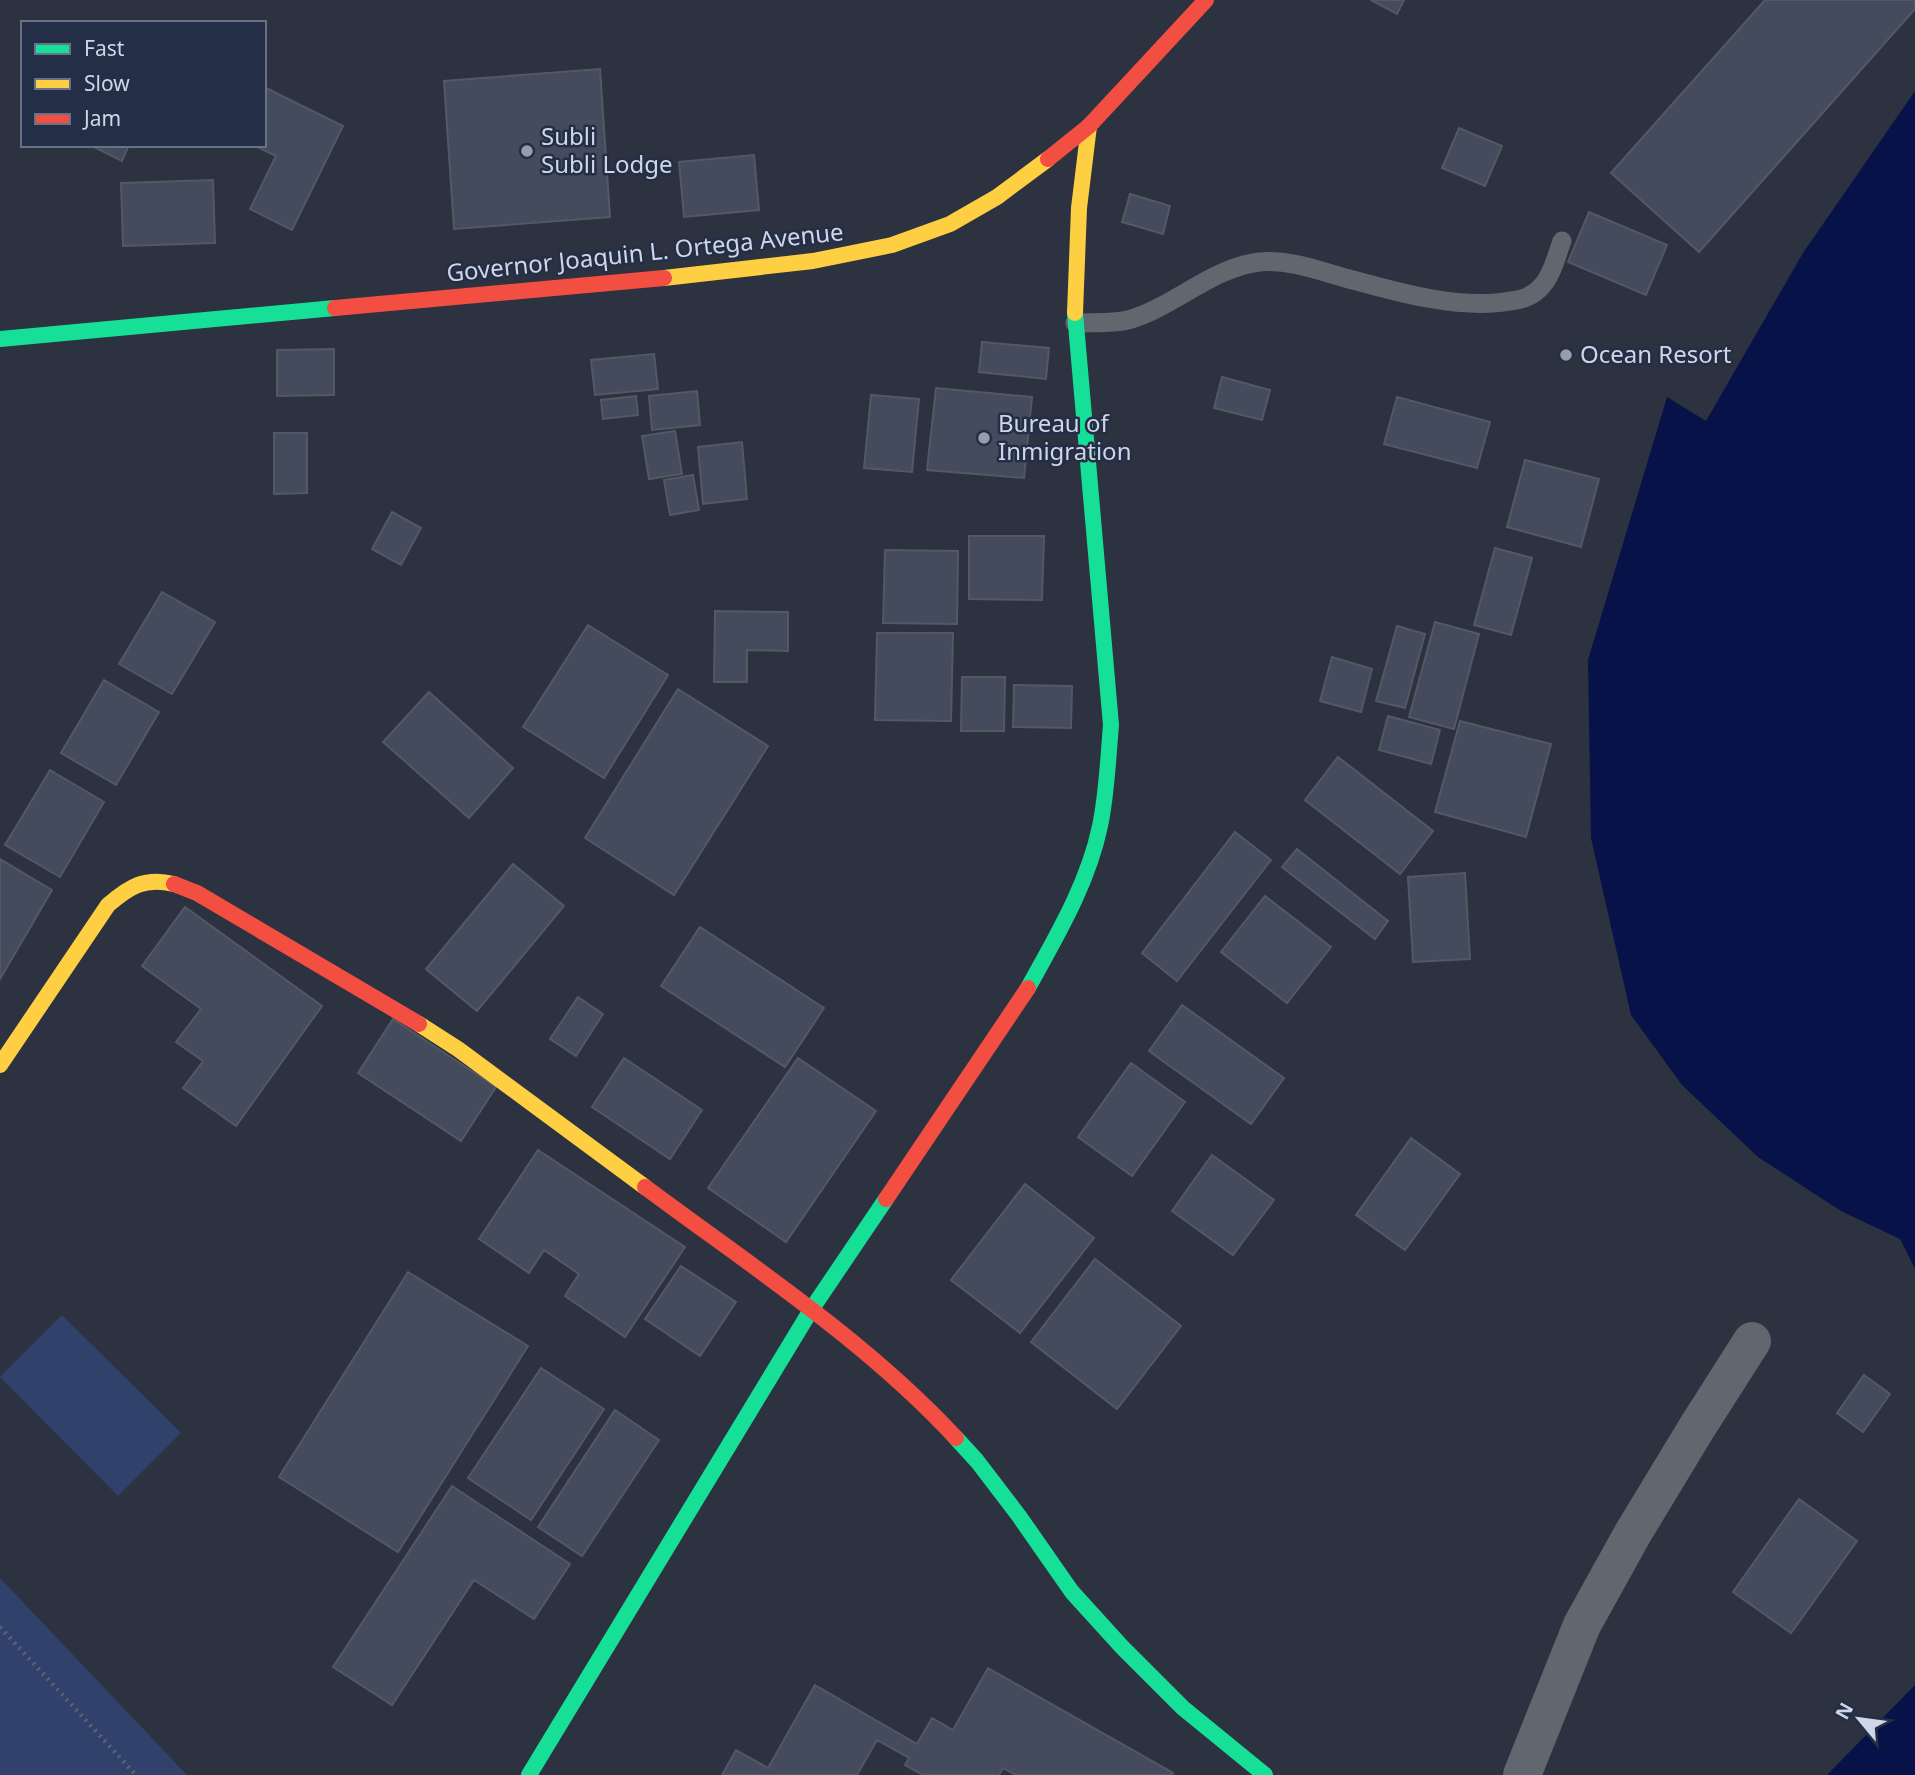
<svg xmlns="http://www.w3.org/2000/svg" width="1915" height="1775" font-family="'Noto Sans',sans-serif">
  <rect width="100%" height="100%" fill="#2c323f"/>
  <path fill="#30426b" d="M62,1315L181,1433L118,1496L0,1377Z
    M0,1578L187,1775H0Z"/>
  <path fill="#071248" d="M1915,91V1269L1900,1239L1841,1211L1758,1157L1682,1085L1631,1015L1591,838L1588,660L1667,397L1706,421L1803,253Z
    M1915,1685V1775H1827Z"/>
  <path fill="#434b5d" stroke="#545864" stroke-width="2" d="M1371,0H1404L1397,14Z
    M1765,0H1915V9L1699,252L1611,173Z
    M600,69L610,217L454,229L444,81Z
    M264,87L343,126L292,230L250,209L276,156L253,145H264Z
    M1459,128L1502,146L1485,186L1442,168Z
    M90,145H129L122,161Z
    M754,155L759,210L684,217L679,162Z
    M213,180L215,243L123,246L121,183Z
    M1130,194L1170,206L1163,234L1122,222Z
    M1589,212L1667,245L1646,295L1568,262Z
    M982,342L1049,348L1046,379L979,372Z
    M334,349V395L277,396V350Z
    M654,354L658,389L595,395L591,360Z
    M1222,377L1270,390L1262,420L1214,408Z
    M936,388L1032,397L1024,478L927,470Z
    M697,391L700,425L652,430L649,396Z
    M871,395L919,399L912,472L864,468Z
    M636,396L638,415L603,419L601,400Z
    M1397,397L1490,422L1477,468L1384,444Z
    M675,431L682,474L649,479L642,436Z
    M274,433H307V493L274,494Z
    M742,442L747,499L703,504L698,447Z
    M1525,460L1599,479L1581,547L1507,527Z
    M693,475L699,510L670,515L664,480Z
    M392,512L421,528L401,565L372,549Z
    M969,536H1044L1042,600L969,599Z
    M1495,548L1532,558L1511,635L1474,625Z
    M885,550L958,551L957,624L883,623Z
    M162,592L215,622L172,694L119,664Z
    M715,611L788,612V651L747,650V682H714Z
    M1435,622L1479,634L1454,729L1409,717Z
    M588,625L668,675L604,778L523,727Z
    M1397,626L1425,634L1405,708L1376,701Z
    M877,633H953L951,721L875,720Z
    M1332,657L1372,669L1361,712L1320,701Z
    M962,677H1005L1004,731H961Z
    M104,680L159,712L116,785L61,753Z
    M1014,685L1072,686L1071,728L1013,727Z
    M678,689L768,746L674,895L585,838Z
    M429,692L513,768L469,818L383,742Z
    M1388,716L1440,730L1431,764L1379,750Z
    M1460,721L1551,744L1526,837L1435,812Z
    M1338,757L1433,831L1400,874L1305,800Z
    M50,770L104,802L60,877L5,845Z
    M1235,832L1271,860L1177,981L1142,953Z
    M1297,849L1388,921L1375,939L1282,867Z
    M0,859L52,890L0,979Z
    M513,864L564,906L477,1011L426,969Z
    M1465,873L1470,959L1413,962L1408,877Z
    M1265,896L1331,947L1287,1003L1221,952Z
    M185,907L322,1006L236,1126L183,1088L203,1061L176,1042L201,1009L142,966Z
    M700,927L824,1008L785,1067L661,986Z
    M578,997L603,1014L576,1056L550,1039Z
    M1182,1005L1284,1078L1251,1124L1149,1051Z
    M393,1019L496,1087L461,1141L358,1073Z
    M624,1058L702,1110L670,1159L592,1107Z
    M798,1058L876,1111L786,1242L708,1188Z
    M1131,1063L1185,1102L1132,1176L1078,1137Z
    M1411,1138L1460,1174L1405,1250L1356,1215Z
    M538,1150L685,1247L625,1337L565,1296L579,1274L544,1250L529,1273L479,1239Z
    M1212,1155L1274,1200L1233,1255L1172,1211Z
    M1025,1184L1094,1238L1020,1333L951,1280Z
    M1095,1259L1181,1326L1117,1409L1031,1342Z
    M681,1266L736,1302L700,1356L645,1319Z
    M408,1272L528,1346L398,1552L279,1477Z
    M541,1368L604,1409L531,1520L468,1478Z
    M1864,1375L1890,1394L1863,1432L1837,1413Z
    M615,1410L659,1440L582,1556L538,1527Z
    M452,1486L570,1564L534,1619L474,1580L392,1705L333,1667Z
    M1799,1499L1857,1541L1791,1633L1733,1592Z
    M988,1668L1173,1773L1172,1775H1016L1003,1768L999,1775H923L905,1765L909,1758L877,1740L857,1775H722L736,1750L768,1768L815,1685L917,1744L932,1718L953,1730Z"/>
  <g fill="none" stroke-linecap="round" stroke-linejoin="round">
    <path stroke="#5f646e" stroke-width="4.5" stroke-dasharray="2 5" stroke-linecap="butt" d="M0,1627L136,1775"/>
    <path stroke="#61666f" stroke-width="19" d="M1075,323C1091,322 1112,324 1128,320C1174,307 1211,268 1259,262C1291,259 1322,272 1353,280C1400,293 1462,310 1510,301C1520,300 1531,297 1539,289C1552,277 1556,257 1562,241"/>
    <path stroke="#61666f" stroke-width="38" d="M1522,1775L1582,1625L1633,1533L1696,1429L1752,1341"/>
    <path stroke="#16e098" stroke-width="16" d="M0,339L335,308
      M1028,988C1056,937 1088,884 1100,826C1107,793 1108,759 1111,725L1075,313
      M956,1438L977,1461L1019,1516L1072,1592L1122,1647L1183,1708L1265,1775
      M529,1775L811,1310L886,1199"/>
    <path stroke="#ffcf43" stroke-width="16" d="M664,278L813,261L892,245L950,224L997,197L1048,159
      M1075,313L1079,208L1089,126
      M419,1024L458,1049L645,1187
      M0,1065L108,905C130,886 145,877 174,884"/>
    <path stroke="#f24e42" stroke-width="16" d="M1048,159L1089,126L1206,0
      M335,308L664,278
      M174,884L197,893L419,1024
      M645,1187C751,1266 865,1340 956,1438
      M886,1199L1028,988"/>
  </g>
  <g fill="#969dac" stroke="#242e47" stroke-width="2.5">
    <circle cx="527" cy="151" r="7"/>
    <circle cx="1566" cy="355" r="7"/>
    <circle cx="984" cy="438" r="7"/>
  </g>
  <g text-anchor="middle" stroke-width="5" stroke-linejoin="round" paint-order="stroke">
    <g font-size="24" fill="#cfd7e7" stroke="#242e47" text-anchor="start">
      <text x="541" y="145">Subli<tspan x="541" dy="28">Subli Lodge</tspan></text>
      <text x="1580" y="363">Ocean Resort</text>
      <text x="998" y="432">Bureau of<tspan x="998" dy="28">Inmigration</tspan></text>
    </g>
    <g font-size="24" fill="#cfd7e7" stroke="#242e47">
      <text transform="translate(645 253) rotate(-6)" y="8">Governor Joaquin L. Ortega Avenue</text>
    </g>
  </g>
  <rect x="21" y="21" width="245" height="126" fill="#242e47" stroke="#687287" stroke-width="2"/>
  <rect x="35" y="44" width="35" height="10" fill="#16e098" stroke="#687287" stroke-width="2"/>
  <text x="84" y="56" font-size="21" fill="#cfd7e7">Fast</text>
  <rect x="35" y="79" width="35" height="10" fill="#ffcf43" stroke="#687287" stroke-width="2"/>
  <text x="84" y="91" font-size="21" fill="#cfd7e7">Slow</text>
  <rect x="35" y="114" width="35" height="10" fill="#f24e42" stroke="#687287" stroke-width="2"/>
  <text x="84" y="126" font-size="21" fill="#cfd7e7">Jam</text>
  <g transform="translate(1859 1719) rotate(299)" stroke="#242e47" stroke-width="5" paint-order="stroke">
  <path d="M0-5L12 26L0 18L-12 26Z" fill="#cfd7e7"/>
  <text y="-10" font-size="19" font-weight="bold" text-anchor="middle" fill="#cfd7e7">N</text>
  </g>
</svg>
